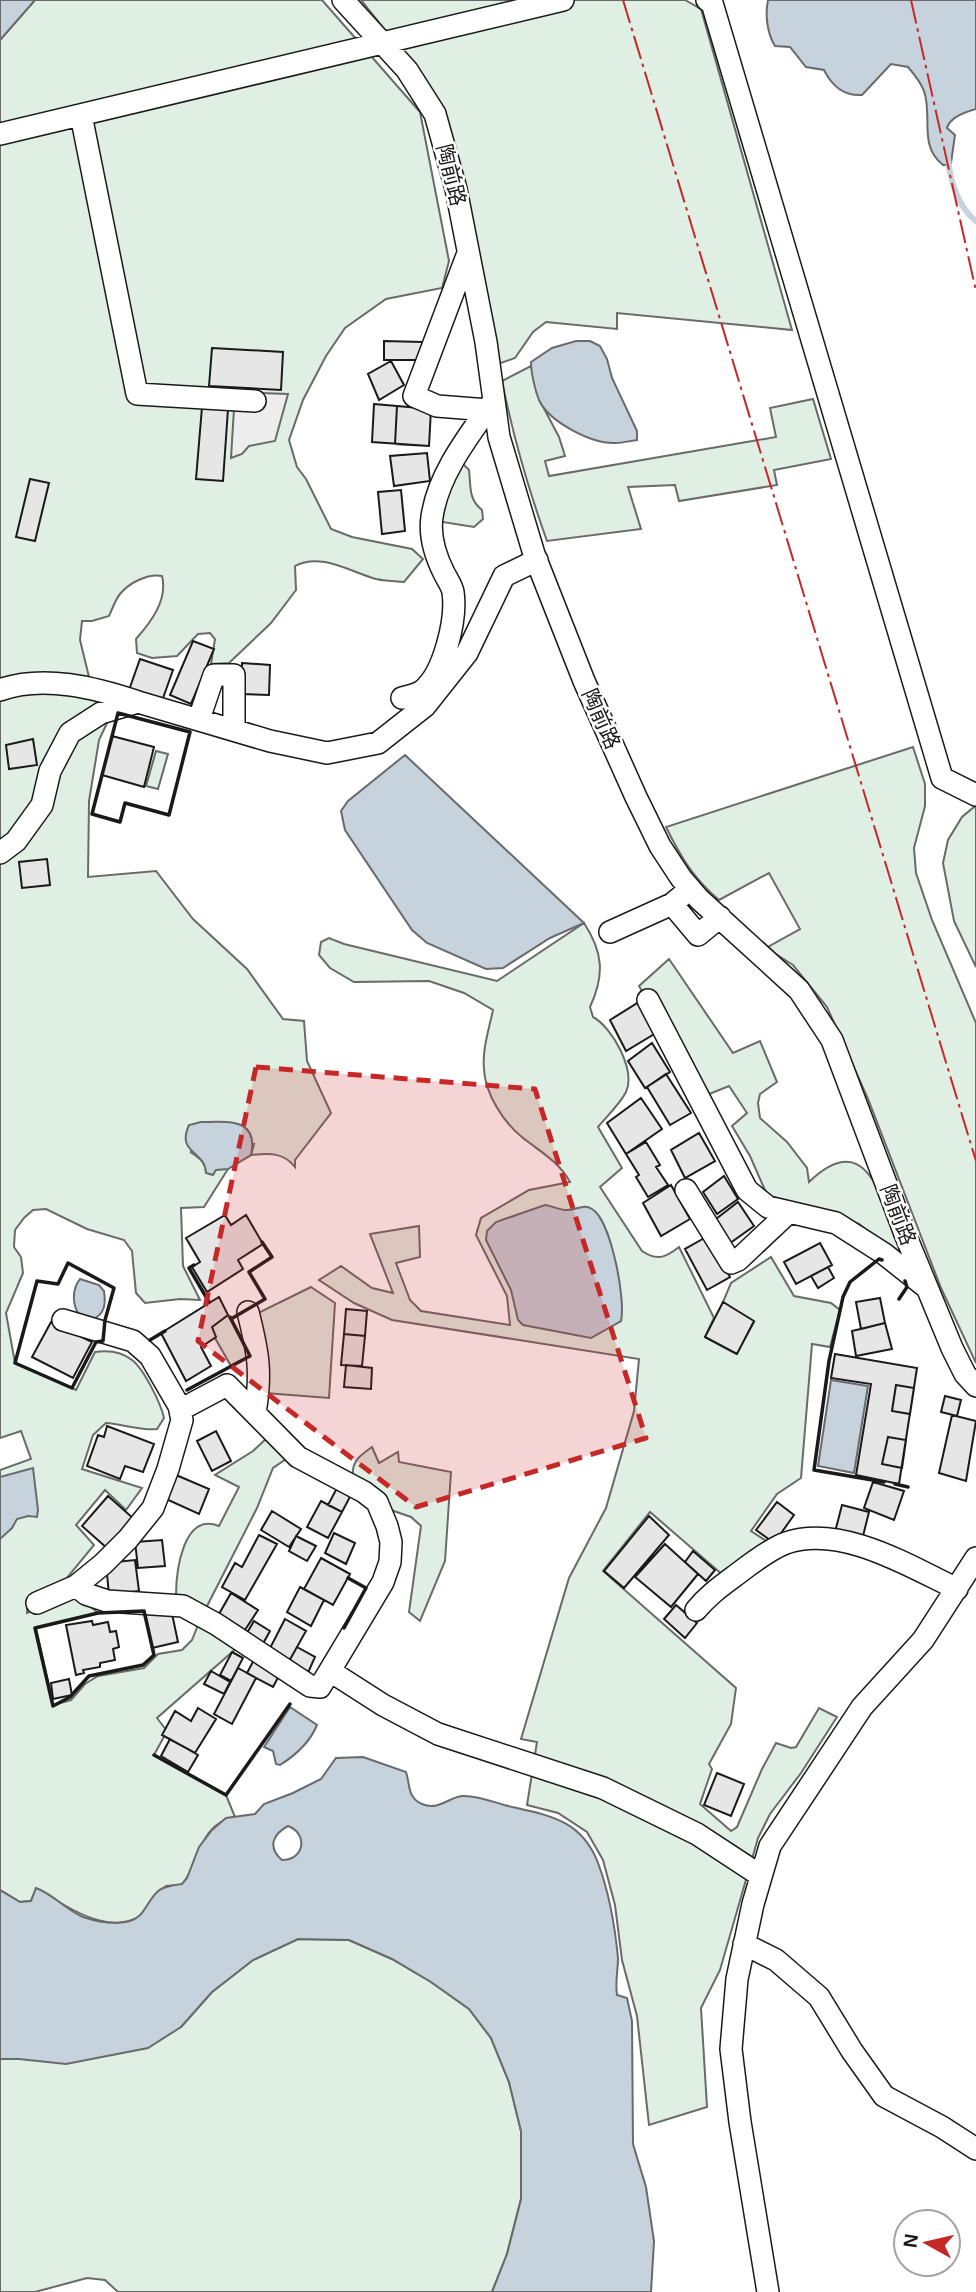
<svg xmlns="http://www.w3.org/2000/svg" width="976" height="2292" font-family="Arial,'Noto Sans SC',sans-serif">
  <rect width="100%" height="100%" fill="#fff"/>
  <path fill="#e0efe3" stroke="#6a6a6a" stroke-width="2" d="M35,0H322L420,112L449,261L442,288L386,299L345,328L326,356L303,400L289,440L297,467L306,479L331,529L352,537L412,549L423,559L404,582C395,581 385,581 376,579C351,572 320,552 295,566L296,590L271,623L229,663L211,664L215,639L210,633L198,634L177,656L152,658L137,653L136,639C151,622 168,600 162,576C148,573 129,583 120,594C115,600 112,610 109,616L92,621H82L80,640L90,681L117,702L99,740L89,801L88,877L156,871L193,919L247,969L283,1019L304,1021L307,1061L331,1113L295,1160V1167C283,1152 269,1153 251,1155L254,1144L190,1152C200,1156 206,1169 215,1169C220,1170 224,1168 228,1169L204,1207L181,1208L183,1266L200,1300L180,1299L145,1303L136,1293L132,1251L124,1240L87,1229L46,1209L33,1210L24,1218L15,1230L14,1247L21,1257L23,1273L6,1313L15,1363L76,1390L95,1352C108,1350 121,1351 132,1360C144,1369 161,1404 164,1418L157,1429C141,1431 123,1424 106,1423L93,1435L82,1469L142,1488L126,1510L105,1490L76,1525L94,1545L62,1584L35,1592L27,1606V1613L75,1593L98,1613L36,1628L53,1705L71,1700L85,1684L98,1676L144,1668L158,1654L182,1650L192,1640L200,1620L239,1646L157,1718L167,1731L154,1755L226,1795L235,1817C199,1823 199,1864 182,1885L166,1886C159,1894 145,1914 137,1918C113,1930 85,1917 64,1905C55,1900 46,1892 36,1889L31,1901L20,1902L0,1890V1470L31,1459L21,1431L0,1438V40Z
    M361,0H685L701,9L792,330L617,313V329L546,322L533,332L515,358L498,364L450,138L402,51Z
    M531,366L540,401L559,437L565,456L545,461L549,476L776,437L770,408L813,399L831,459L774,470L777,485L679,501L675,485L628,487L641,529L547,541C528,488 513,436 502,381Z
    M461,462L469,470C471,486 468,499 482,510L483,519L474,527L443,522L439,526L437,520Z
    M913,747L925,784V806L914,848L916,873L932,920L976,1023V1363L941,1288L868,1099L827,1007L793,965L766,948L800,929L769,873L719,900C694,879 680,856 666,827Z
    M156,751L168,754L158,789L146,786Z
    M974,807L976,808V967L954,921L943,863L948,840L962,817Z
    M584,923C603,952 605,975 590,1007L593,1017C612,1027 636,1070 626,1092C620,1104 607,1116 598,1127L622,1168L600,1187L642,1251C657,1261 665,1258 679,1247L714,1318L705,1337L736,1354L754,1322L723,1302L731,1283L771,1257L794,1296L831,1303L840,1310L830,1347L812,1344L801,1478L777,1494L751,1531L771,1544L724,1576L650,1512L603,1571L736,1688L731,1724L709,1764L712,1769L700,1804L731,1831L737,1827L762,1769L776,1743L791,1748L796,1747L819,1708L837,1717L801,1773L770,1814L758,1838L720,1970L701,2008L707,2107L649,2125L637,2016L622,1960L615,1905L603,1860L587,1832L558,1813L527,1805L537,1742L521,1739L569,1578L606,1508L634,1411L639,1359L392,1320L354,1303L319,1280L341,1266L372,1288L393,1293L370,1234L419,1226L420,1257L396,1263L410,1300L421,1311L510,1325L507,1296L476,1235L481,1218L529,1190L570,1182C559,1162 541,1152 523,1138C504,1123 485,1094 484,1069C482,1050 489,1029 493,1010L464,993L429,981L354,982L330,968L319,955L321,942L329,938L344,944L497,981Z
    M669,959L733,1053L760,1041L777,1082L760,1094L758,1103L760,1118L787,1142L807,1168L809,1182C850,1143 870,1165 887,1209C892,1222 899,1236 899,1250L894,1253L859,1224L832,1214L768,1197L750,1156L732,1126L747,1113L729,1086L702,1097L639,986Z
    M311,1287L335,1303L329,1398L265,1393L258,1313Z
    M228,1315L250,1356L231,1366L215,1338L212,1327Z
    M269,1436L289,1457L273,1468L257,1508L204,1612L176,1596C176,1572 183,1511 219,1526L239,1487L215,1475L253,1451Z
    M372,1447L379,1463L398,1452L399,1462L451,1472L445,1561L420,1621L409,1612L421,1526L411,1517L388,1509L353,1478C351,1462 359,1456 372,1447Z
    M298,1939L349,1940L392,1959L431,1982L469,2009L491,2038L509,2082L521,2131V2199L507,2254L492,2292H118L105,2280L87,2278L35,2292H0V2059H19L181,2027L212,1992L253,1960Z"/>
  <path fill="#ededed" stroke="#6a6a6a" stroke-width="2" d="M235,392L288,394L275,441L249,446L242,454L231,458Z"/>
  <path fill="#c6d2dc" stroke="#6a6a6a" stroke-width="2" fill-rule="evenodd" d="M0,0H35L0,40Z
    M768,0H976V109C965,112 950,117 947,128L955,135L951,163L949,165H943C918,145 933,117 924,91C921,83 914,74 908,67L891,64L862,95C843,96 832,86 824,70L806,67L790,47L775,46C767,33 765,15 768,0Z
    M576,341H590L600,346L607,359L612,378L637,431V440C630,441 622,443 615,443C592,444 549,422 539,400C535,390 531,373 531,362L552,348Z
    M405,755L584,923L550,938L503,968L486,969L427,943L412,930L345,830L341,811L348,801Z
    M201,1122C227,1122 259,1117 251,1155L228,1169L216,1170L213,1175L206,1173C205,1150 176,1154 189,1125Z
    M545,1205C553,1206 559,1210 566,1210C576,1211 583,1203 592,1209C611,1220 626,1300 621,1321L591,1338L523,1325L518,1320L511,1290L486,1240L487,1231L496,1222Z
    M80,1279L99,1285L104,1291C106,1304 105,1315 91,1320L79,1315C72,1304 72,1289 80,1279Z
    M831,1380L868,1386L854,1473L818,1466Z
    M33,1468L38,1510L37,1517L28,1516L17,1519L12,1528L0,1539V1477Z
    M290,1707L317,1725C310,1742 296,1755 280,1765L276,1764L273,1751L264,1747Z
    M363,1757L406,1772C410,1783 407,1798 422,1804C439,1811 449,1797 462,1796C475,1795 491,1801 504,1805C546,1815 581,1818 598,1863C609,1892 615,1927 618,1958C618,1970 615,1982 617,1995L627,1998L632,2021L633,2144L646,2187L654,2241L651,2292H492L507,2254L521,2199V2131L509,2082L491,2038L469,2009L431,1982L392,1959L349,1940L298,1939L253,1960L212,1992L181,2027L148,2048L66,2064L19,2059H0V1890L20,1902L31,1901L36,1888C53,1894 66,1910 83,1917C101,1923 133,1929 144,1910C157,1890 157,1887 182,1884L187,1878L199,1847L212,1830L226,1818L255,1814L264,1804L293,1793L321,1779L336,1758ZM288,1826C308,1833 305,1860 282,1860C267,1847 273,1834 288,1826Z"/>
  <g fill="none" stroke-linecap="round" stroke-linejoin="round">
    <path stroke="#c6d2dc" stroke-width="6" d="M948,158C950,181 958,207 976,221"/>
  </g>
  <path fill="#e6e6e6" stroke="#1a1a1a" stroke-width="2" d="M384,341L423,342V360H384Z
    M212,348L283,352L281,390L209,386Z
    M391,361L404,385L379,400L368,374Z
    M374,404L431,409L429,446L372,442Z
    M397,406L431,409L429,446L395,444Z
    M202,407L228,409L223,481L196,479Z
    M427,453L430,481L394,486L390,456Z
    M30,479L49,483L35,541L16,537Z
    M401,490L405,531L382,534L378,492Z
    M193,641L214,649L191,704L170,695Z
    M140,659L173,670L162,701L129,690Z
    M242,663L270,665L269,695L241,694Z
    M112,736L154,747L144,787L102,775Z
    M33,739L37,765L9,769L6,745Z
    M47,859L50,885L22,888L19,862Z
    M639,1002L656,1033L626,1051L610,1020Z
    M652,1043L670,1072L645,1088L628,1061Z
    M666,1074L691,1113L670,1125L647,1087Z
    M641,1098L662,1129L626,1154L607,1123Z
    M699,1133L715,1161L685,1178L671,1150Z
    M646,1142L660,1165L656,1167L668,1185L648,1197L636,1177L639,1175L626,1154Z
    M724,1176L738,1199L717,1214L703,1192Z
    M671,1185L690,1219L661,1236L643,1203Z
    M738,1202L754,1226L726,1246L712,1222Z
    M225,1215L231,1225L246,1215L263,1244L238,1260L243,1269L207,1292L192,1267L200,1262L186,1238Z
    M708,1236L730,1277L707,1290L685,1249Z
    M820,1243L832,1265L796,1284L784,1262Z
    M828,1267L834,1278L818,1288L811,1276Z
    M219,1297L228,1315L212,1327L216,1337L201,1347L211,1366L186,1381L161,1333Z
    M880,1298L885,1323L861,1329L856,1302Z
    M723,1302L754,1321L737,1354L705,1337Z
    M346,1309L367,1311L365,1336L344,1334Z
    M51,1322L92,1342L73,1378L32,1357Z
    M885,1323L892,1349L856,1356L852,1331Z
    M344,1334L365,1336L362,1366L341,1365Z
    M835,1354L917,1368L899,1484L856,1475L871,1384L831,1378Z
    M346,1365L372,1368L371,1389L344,1387Z
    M896,1385L914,1388L910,1414L892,1411Z
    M945,1396L961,1400L957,1416L941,1412Z
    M952,1415L976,1421L966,1481L939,1473Z
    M107,1426L154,1444L143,1472L125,1466L120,1479L87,1466L98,1435L104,1437Z
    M216,1431L231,1461L212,1471L197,1441Z
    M888,1437L906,1440L902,1468L882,1464Z
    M176,1475L209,1489L199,1514L166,1499Z
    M873,1482L904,1491L894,1520L864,1508Z
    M338,1486L352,1493L342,1512L328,1505Z
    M108,1496L134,1519L108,1549L82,1526Z
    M321,1501L342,1512L328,1538L307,1527Z
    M777,1502L794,1515L774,1543L756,1530Z
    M842,1505L869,1512L862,1540L835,1532Z
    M272,1511L301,1529L289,1547L261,1530Z
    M649,1516L669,1535L624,1588L604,1571Z
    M334,1533L355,1543L346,1564L325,1553Z
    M259,1535L277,1544L245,1600L222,1587L235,1563L242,1567Z
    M296,1536L316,1546L307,1561L289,1551Z
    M162,1540L165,1566L138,1568L135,1542Z
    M665,1544L698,1574L671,1607L635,1577Z
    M693,1551L715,1570L706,1581L685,1562Z
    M321,1558L350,1574L333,1605L304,1589Z
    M135,1560L139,1591L109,1595L106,1563Z
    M300,1587L324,1600L311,1626L287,1612Z
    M231,1593L258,1610L245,1630L219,1614Z
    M676,1605L697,1623L685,1638L664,1619Z
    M171,1609L178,1642L152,1648L145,1613Z
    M285,1619L306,1631L288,1663L268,1652Z
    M92,1621L93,1625L108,1622L110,1632L116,1631L119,1647L113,1649L115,1660L100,1663V1667L83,1670L84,1673L76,1675L66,1625Z
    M254,1621L270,1631L260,1649L244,1638Z
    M297,1647L315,1657L307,1675L288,1663Z
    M232,1652L243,1658L231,1681L220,1675Z
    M256,1656L281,1672L273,1687L247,1673Z
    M238,1668L256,1678L232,1724L214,1714Z
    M211,1671L230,1682L224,1694L204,1684Z
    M69,1679L72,1695L53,1699L51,1683Z
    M198,1708L216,1719L195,1753L162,1735L175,1711L191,1721Z
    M170,1739L198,1755L188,1772L161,1756Z
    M717,1773L744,1784L731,1816L704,1805Z"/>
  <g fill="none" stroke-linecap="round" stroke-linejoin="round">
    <g stroke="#1a1a1a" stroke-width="24">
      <path id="minor" d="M343,0L407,70L435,114L456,189L486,342L499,437L534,554L584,681L636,797L660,846L681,878L699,899L799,990L832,1040L905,1234L952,1348L965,1374L976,1386
        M707,0L712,3L942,778L976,795
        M81,115L137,394L255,401
        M0,134L563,0
        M468,253L414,396L437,406L488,410
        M0,690C43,674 96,688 138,702
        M402,698C408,696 416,695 422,691C444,674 457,619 453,592C452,586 447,579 444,573C435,555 429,537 432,517C438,474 470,434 494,400
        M199,719L214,675H234V730
        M0,853L16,841L42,805L50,771L70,733L101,713L138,702L270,741L327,753L378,743L425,706L467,653L504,576L537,560
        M672,904L698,935L720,917
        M610,932L672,904L690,889
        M648,1000L747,1190L768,1207L836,1223L883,1253L926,1287
        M686,1190L731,1263L738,1260L789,1212
        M180,1410L227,1385L255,1413C262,1372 258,1352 248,1312
        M76,1586L86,1594L107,1601L183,1606L216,1624L310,1686L320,1687L383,1582L390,1562L391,1542L387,1526L377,1502L364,1492L298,1457L227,1385
        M37,1603L76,1586L103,1564L128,1539L153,1508L168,1469L182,1420L179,1406L150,1356L133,1341L63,1320
        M696,1610C709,1594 724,1584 740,1572C753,1562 770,1549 786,1543C841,1524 909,1566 957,1589
        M330,1671L383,1705L438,1734L603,1788L697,1834L761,1876
        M744,1944L776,1960L819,1997L852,2051L884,2096L942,2127L976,2149
        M768,2292L740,2122L731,2049L737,1979L753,1904L770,1846L862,1707L923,1640L976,1558"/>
    </g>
    <use href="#minor" stroke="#fff" stroke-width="21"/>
    <path stroke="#1a1a1a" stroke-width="3.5" d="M118,713L190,732L169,815L125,803L120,822L92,814Z
      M882,1260L879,1259L850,1282L843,1297L829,1361L814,1470L884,1482
      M68,1263L114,1288L105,1320L103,1341L96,1342L72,1388L15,1363L37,1281L58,1284Z
      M194,1265L189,1268L209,1302
      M899,1299L907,1287L905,1281
      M231,1319L265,1299L249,1272L272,1257L262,1242
      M150,1340L165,1331
      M187,1390L250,1356L230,1317
      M895,1484L908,1487
      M144,1611L154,1655L143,1665L89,1676L70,1697L53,1706L35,1628L98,1613Z
      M344,1628L366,1588L348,1578
      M154,1755L226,1795L290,1704"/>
    <path stroke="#c62828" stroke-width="2" stroke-dasharray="24 5 3.5 5" stroke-linecap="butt" d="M623,0L976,1161
      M911,0L976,291"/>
  </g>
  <path fill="#c62828" fill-opacity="0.2" stroke="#c62828" stroke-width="5" stroke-dasharray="14 9" stroke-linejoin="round" d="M256,1067L535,1089L646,1438L416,1507L198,1341Z"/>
  <g text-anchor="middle" stroke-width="5" stroke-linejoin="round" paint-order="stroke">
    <g font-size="21" fill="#1a1a1a" stroke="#fff">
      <text transform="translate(451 175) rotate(76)" y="7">陶前路</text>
      <text transform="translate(601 719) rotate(66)" y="7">陶前路</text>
      <text transform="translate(898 1215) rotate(69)" y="7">陶前路</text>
    </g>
  </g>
  <g transform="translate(927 2243) rotate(278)"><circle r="33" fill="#ffffff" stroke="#a3a3a3" stroke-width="2"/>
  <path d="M0-5L12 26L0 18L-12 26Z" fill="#c62828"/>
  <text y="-10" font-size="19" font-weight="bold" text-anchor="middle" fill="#1a1a1a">N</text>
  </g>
</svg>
